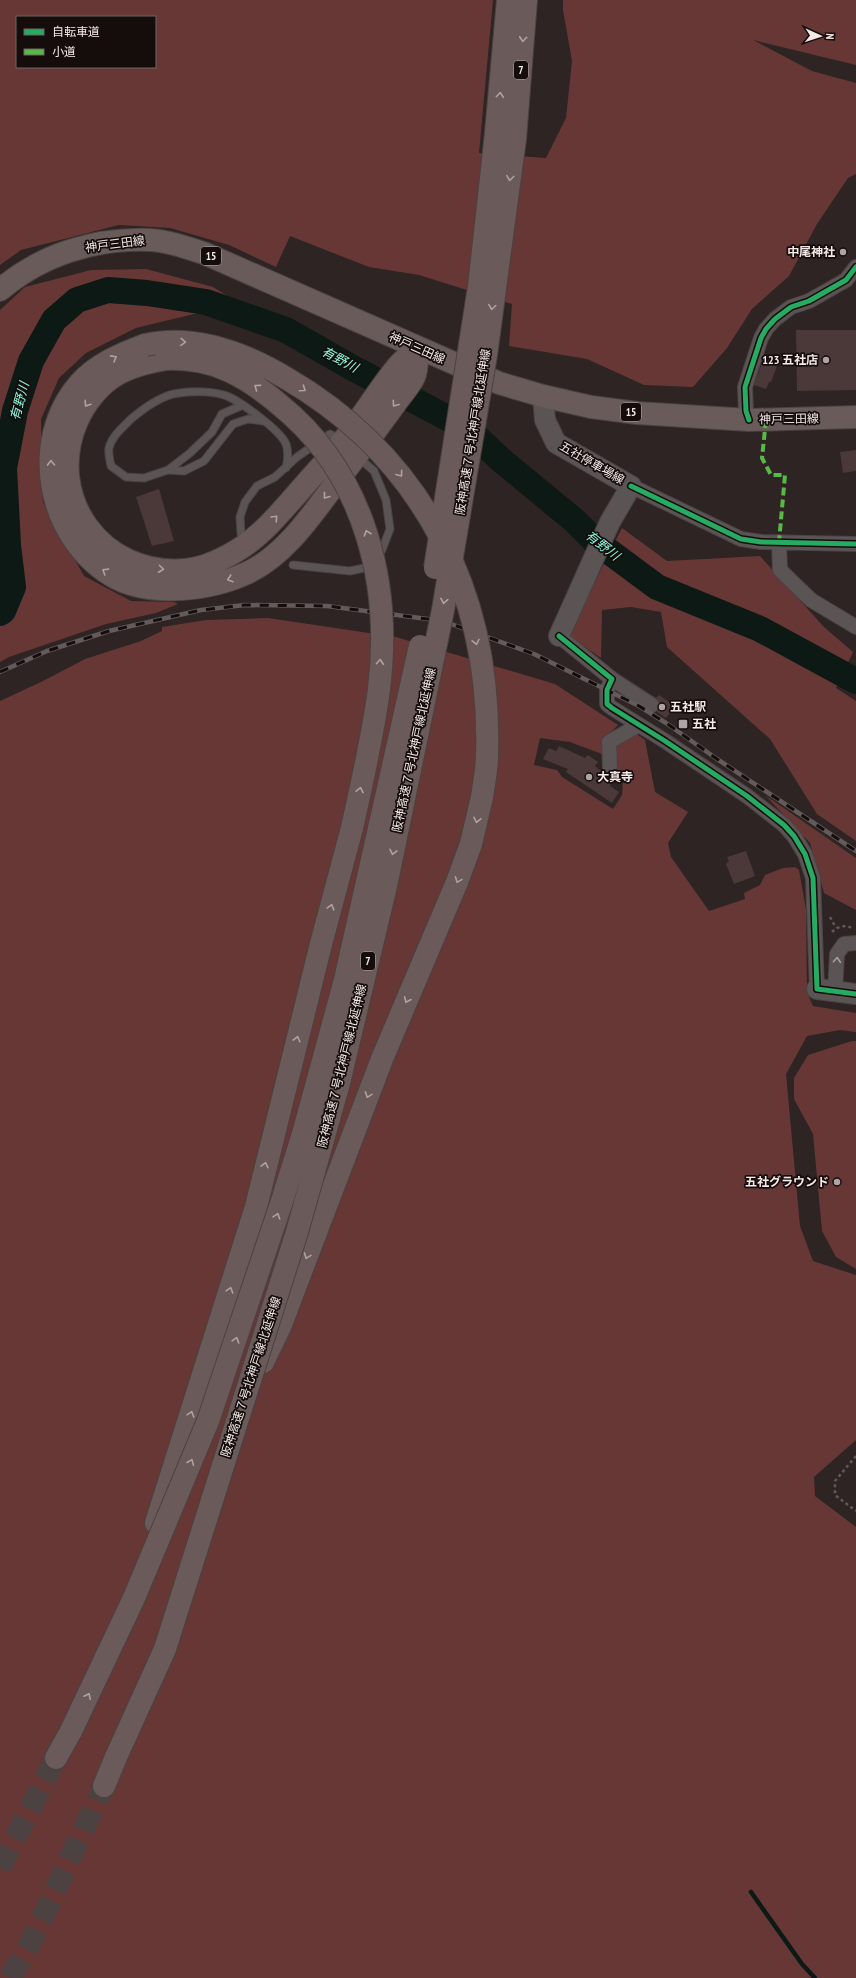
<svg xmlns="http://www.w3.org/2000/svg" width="856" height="1978" font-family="'PT Sans Narrow','Noto Sans JP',sans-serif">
  <rect width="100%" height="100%" fill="#2e2424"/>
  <path fill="#663734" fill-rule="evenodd" d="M0,0H493L479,153L546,158L566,118L572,61L563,10V0H856V65L753,40L812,71L856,83V174L848,178L817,224L789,276L752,309L727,348L693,387L644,385L587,359L509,346L512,304L419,275L369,267L290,236L276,267L229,245L170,228L119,225L21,250L0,265ZM17,17H155V67H17Z
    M146,269L213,287L239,303L136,328L86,353L59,378L41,419L43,502L84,576L131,601L174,602L178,604L156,613L106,624L9,657L0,662V310L25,287L91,270Z
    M622,528L667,561L760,556L824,627L853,652L836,688L856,701V841L817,814L770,739L667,647L661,612L631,607L602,610L601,658L568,635Z
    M268,618L396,637L555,684L618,725L606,737L602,754L570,742L540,738L534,765L557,770L562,777L613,809L622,795L623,780L615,764L616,747L635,733L645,740L655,792L688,812L668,843L671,857L709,911L745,899L744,893L760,885L765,875L783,868L795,867L799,870L806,909L807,992L813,1006L856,1013V1032L840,1030L807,1036L786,1074L800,1226L813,1261L856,1275V1440L814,1477L815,1496L856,1527V1978H0V701L43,681L85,659L141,641L162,631V627L206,620Z
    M765,795L856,858V910L824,893L810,843Z
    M852,1041H856V1269L836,1257L822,1231L813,1134L794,1099V1078L808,1055Z"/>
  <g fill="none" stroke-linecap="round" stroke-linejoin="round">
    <path stroke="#0d1915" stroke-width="4.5" d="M751,1892L802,1964L815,1978"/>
    <path stroke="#0d1915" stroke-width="26" d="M0,613L3,611L13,587L8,545L4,468L15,411L31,361L54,320L77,300L108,290L147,293L206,302L286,330L351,367L468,429L501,460L575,521L595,541L657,587L760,629L856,681"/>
  </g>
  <path fill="#4b3939" d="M796,330H856V390L797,391Z
    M765,358L777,366L771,382H769L766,389L754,385L762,363Z
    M856,450V471L843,473L840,452Z
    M159,489L174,541L152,546L136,497Z
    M659,695L675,706L666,718L657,712L660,706L656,698Z
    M559,746L585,758L588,755L598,762L595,766L607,776L605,779L611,783L610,786L619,792L612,803L566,772L568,769L543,759L549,748L556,751Z
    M746,851L755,876L734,884L726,864L729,861L727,857Z"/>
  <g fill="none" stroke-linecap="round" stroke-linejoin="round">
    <path stroke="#4c4241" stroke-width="22" stroke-dasharray="22 11" stroke-linecap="butt" d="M0,1868L56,1758
      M10,1978L32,1940L104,1786"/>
    <g stroke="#4b4242" stroke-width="9">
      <path id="lane" d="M243,405L222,414L212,432L190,453L168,470L144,478L126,477L111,466C110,461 108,453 109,448C112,436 123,427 131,419C144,408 161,395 179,393C193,391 214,391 227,396C241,402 280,430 286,444C289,453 288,460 286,468
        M168,470L184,471L204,461L233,424L248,419L263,421
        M241,534L240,517L245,502L257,486L275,477L297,457L330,434L340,440
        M293,565L350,571L364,568L382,550L390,529L386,500L374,471L358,457"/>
    </g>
    <g stroke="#4b4242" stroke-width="16">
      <path id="street" d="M749,420L746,411L745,387L761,338L766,329L775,319L791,307L809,301L846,280L856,267
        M631,486L741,539L761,542L856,544
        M779,542L780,570L811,600L856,627
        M559,636L612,679L607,690V704L612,708L665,741L747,796L784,825L794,836L805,854L813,878L817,989
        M612,679L652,705
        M610,768L609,742L639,725
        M835,991L837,954L844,944L856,943"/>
    </g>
    <g stroke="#4b4242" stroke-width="22">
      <path id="secondary" d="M543,396L545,420L556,443L631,486L610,522L559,636
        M817,989L856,994"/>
    </g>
    <g stroke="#4b4242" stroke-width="24">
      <path id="primary" d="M0,290C42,254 95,238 150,240C169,241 188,248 206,254L499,383L543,396L591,407L637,413L749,420L856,417"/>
    </g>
    <g stroke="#4b4242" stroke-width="24">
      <path id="highway" d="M496,133L508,0
        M515,139L526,0
        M145,345C121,354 97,364 80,383C28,442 48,541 116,578C153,597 211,590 247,573C286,555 313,513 338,480C358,454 377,429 395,404C401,395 410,386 414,377C418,369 417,356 417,348
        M166,359C149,362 131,366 116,375C99,385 85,403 77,421C44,498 102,577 185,570C207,568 226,558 244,546C264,532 280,513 296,495C311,477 328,460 342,442C362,418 378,390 398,366C403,360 411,354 417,348
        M263,1362L280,1327L382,1059L457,882L471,844L482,797
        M156,1523L256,1207L321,944L352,828
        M56,1758L71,1731
        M104,1786L116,1757"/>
    </g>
    <path stroke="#5f5958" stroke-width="2.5" stroke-dasharray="3 3" stroke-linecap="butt" d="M830,917L836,928
      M832,932C838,926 846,924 854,929
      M856,1456L835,1481V1495L856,1511"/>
    <use href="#lane" stroke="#5b5454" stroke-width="7"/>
    <use href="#street" stroke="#5b5454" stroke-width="14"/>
    <use href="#secondary" stroke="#5b5454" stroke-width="20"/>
    <use href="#primary" stroke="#685b5a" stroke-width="22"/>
    <use href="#highway" stroke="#6a5b5a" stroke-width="22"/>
    <g stroke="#635b5b" stroke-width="4.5">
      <path id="rail" d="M0,672L47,651L109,631L201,610L245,605L327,606L443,621L534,654L639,706L666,723L717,759L856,851"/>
    </g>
    <use href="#rail" stroke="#140d0c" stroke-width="3" stroke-dasharray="9" stroke-linecap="butt"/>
    <g stroke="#4b4242" stroke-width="24" stroke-linecap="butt">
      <path id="highway-bridge" d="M145,345C193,334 244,353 286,378C425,459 492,596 487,755C487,769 484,783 482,797
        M166,359C213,357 246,376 280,405C365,474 392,584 379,689C373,736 362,782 352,828
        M435,568L479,287L496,133
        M71,1731L134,1598L208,1421L282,1201L303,1134L345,980L420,646
        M116,1757L165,1649L297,1232L339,1083L386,886L443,610L486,355L515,139"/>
    </g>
    <use href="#highway-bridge" stroke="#6a5b5a" stroke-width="22"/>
    <path stroke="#58b947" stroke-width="4" stroke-dasharray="8 4" stroke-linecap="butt" d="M766,420L762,458L771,475H785L779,542"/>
    <g stroke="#140d0c" stroke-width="8">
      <path id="cycleway" d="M749,420L746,411L745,387L761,338L766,329L775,319L791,307L809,301L846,280L856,267
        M631,486L741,539L761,542L856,544
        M559,636L612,679L607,690V704L612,708L665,741L747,796L784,825L794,836L805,854L813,878L817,989L856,994"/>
    </g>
    <use href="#cycleway" stroke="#26ab63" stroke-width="5"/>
  </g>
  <defs><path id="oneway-chevron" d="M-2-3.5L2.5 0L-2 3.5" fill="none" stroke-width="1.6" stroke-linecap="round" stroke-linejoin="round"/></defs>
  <g stroke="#b0a2a1">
    <use href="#oneway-chevron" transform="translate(523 39) rotate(95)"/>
    <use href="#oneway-chevron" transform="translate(500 95) rotate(-85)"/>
    <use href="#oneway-chevron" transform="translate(510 178) rotate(97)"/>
    <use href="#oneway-chevron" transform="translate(492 307) rotate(98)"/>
    <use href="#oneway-chevron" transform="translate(183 342) rotate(2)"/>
    <use href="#oneway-chevron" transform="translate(114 358) rotate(-29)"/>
    <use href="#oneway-chevron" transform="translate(257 387) rotate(-144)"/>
    <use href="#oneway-chevron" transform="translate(303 389) rotate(35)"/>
    <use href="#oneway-chevron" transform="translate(87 404) rotate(124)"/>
    <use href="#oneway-chevron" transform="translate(395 404) rotate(126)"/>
    <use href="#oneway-chevron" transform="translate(51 463) rotate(-91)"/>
    <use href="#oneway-chevron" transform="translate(400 474) rotate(54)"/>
    <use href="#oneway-chevron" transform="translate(326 496) rotate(128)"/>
    <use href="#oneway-chevron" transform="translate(275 518) rotate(-47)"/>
    <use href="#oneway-chevron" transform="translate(367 533) rotate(-109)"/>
    <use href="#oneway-chevron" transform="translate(161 569) rotate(7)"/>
    <use href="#oneway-chevron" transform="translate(105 571) rotate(-148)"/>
    <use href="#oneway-chevron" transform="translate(230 579) rotate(162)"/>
    <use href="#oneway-chevron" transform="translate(444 601) rotate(100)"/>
    <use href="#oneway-chevron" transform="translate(476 642) rotate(77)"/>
    <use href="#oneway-chevron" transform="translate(380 662) rotate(-86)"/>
    <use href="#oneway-chevron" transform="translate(360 790) rotate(-78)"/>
    <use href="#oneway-chevron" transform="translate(477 820) rotate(102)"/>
    <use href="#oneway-chevron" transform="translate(393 852) rotate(102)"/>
    <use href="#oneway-chevron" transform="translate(458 880) rotate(111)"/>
    <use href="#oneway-chevron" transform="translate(331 907) rotate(-75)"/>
    <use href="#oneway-chevron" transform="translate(407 1000) rotate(113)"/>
    <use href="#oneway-chevron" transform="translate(297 1039) rotate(-76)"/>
    <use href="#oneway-chevron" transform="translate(368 1095) rotate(111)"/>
    <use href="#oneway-chevron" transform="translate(265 1165) rotate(-77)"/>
    <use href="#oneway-chevron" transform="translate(277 1216) rotate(-72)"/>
    <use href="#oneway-chevron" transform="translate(307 1256) rotate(111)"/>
    <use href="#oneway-chevron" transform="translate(230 1290) rotate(-73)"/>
    <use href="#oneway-chevron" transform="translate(236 1340) rotate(-72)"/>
    <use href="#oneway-chevron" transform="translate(191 1414) rotate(-72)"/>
    <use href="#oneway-chevron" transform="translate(191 1462) rotate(-68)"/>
    <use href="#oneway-chevron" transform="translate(88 1696) rotate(-64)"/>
  </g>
  <use stroke="#a89e9e" href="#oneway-chevron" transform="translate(837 960) rotate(-86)"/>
  <g fill="#afa4a3" stroke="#140d0c" stroke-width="1.5">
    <circle cx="843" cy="252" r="4"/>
    <circle cx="826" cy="360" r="4"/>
    <circle cx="662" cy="707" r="4"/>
    <rect x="678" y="719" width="10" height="10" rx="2"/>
    <circle cx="589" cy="777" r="4"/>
    <circle cx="837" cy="1182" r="4"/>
  </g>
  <g text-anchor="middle" stroke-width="3.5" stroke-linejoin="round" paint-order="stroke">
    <g fill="#140d0c" stroke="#b2a7a6" stroke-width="1">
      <rect x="514" y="61" width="14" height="18" rx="3"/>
      <rect x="201" y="247" width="20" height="18" rx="3"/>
      <rect x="621" y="403" width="20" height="18" rx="3"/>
      <rect x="361" y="952" width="14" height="18" rx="3"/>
    </g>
    <g font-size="11" font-weight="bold" fill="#f5e9e8">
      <text x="521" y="74">7</text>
      <text x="211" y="260">15</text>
      <text x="631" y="416">15</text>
      <text x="368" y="965">7</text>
    </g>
    <g font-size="12" fill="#f5e9e8" stroke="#140d0c">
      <text transform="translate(115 244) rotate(-7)" y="4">神戸三田線</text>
      <text transform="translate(417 348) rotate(24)" y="4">神戸三田線</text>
      <text transform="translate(789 419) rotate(-1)" y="4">神戸三田線</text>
      <text transform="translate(473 432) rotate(-81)" y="4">阪神高速７号北神戸線北延伸線</text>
      <text transform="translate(592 463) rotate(30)" y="4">五社停車場線</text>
      <text transform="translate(414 750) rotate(-78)" y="4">阪神高速７号北神戸線北延伸線</text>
      <text transform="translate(342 1066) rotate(-76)" y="4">阪神高速７号北神戸線北延伸線</text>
      <text transform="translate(251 1377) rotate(-72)" y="4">阪神高速７号北神戸線北延伸線</text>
    </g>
    <g font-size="12" font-weight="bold" fill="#f5e9e8" stroke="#140d0c" text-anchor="end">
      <text x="835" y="256">中尾神社</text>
      <text x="818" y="364">123 五社店</text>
      <text x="670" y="711" text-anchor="start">五社駅</text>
      <text x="692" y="728" text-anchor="start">五社</text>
      <text x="597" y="781" text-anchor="start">大真寺</text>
      <text x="829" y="1186">五社グラウンド</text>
    </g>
    <g font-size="13" font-style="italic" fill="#8efbdf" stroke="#140d0c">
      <text transform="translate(340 359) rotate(28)" y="5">有野川</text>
      <text transform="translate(19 401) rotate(-75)" y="5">有野川</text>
      <text transform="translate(603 545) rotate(38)" y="5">有野川</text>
    </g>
  </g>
  <rect x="16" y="16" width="140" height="52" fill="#140d0c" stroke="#6e6564"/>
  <rect x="24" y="29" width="20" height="6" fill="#26ab63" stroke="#6e6564"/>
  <text x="52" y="36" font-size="12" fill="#f5e9e8">自転車道</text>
  <rect x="24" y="49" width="20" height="6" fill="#58b947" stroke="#6e6564"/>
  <text x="52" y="56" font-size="12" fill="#f5e9e8">小道</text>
  <g transform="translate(820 36) rotate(93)" stroke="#140d0c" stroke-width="3" paint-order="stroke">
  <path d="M0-3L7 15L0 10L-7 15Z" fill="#f5e9e8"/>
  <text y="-6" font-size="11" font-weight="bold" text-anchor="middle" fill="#f5e9e8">N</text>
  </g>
</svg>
